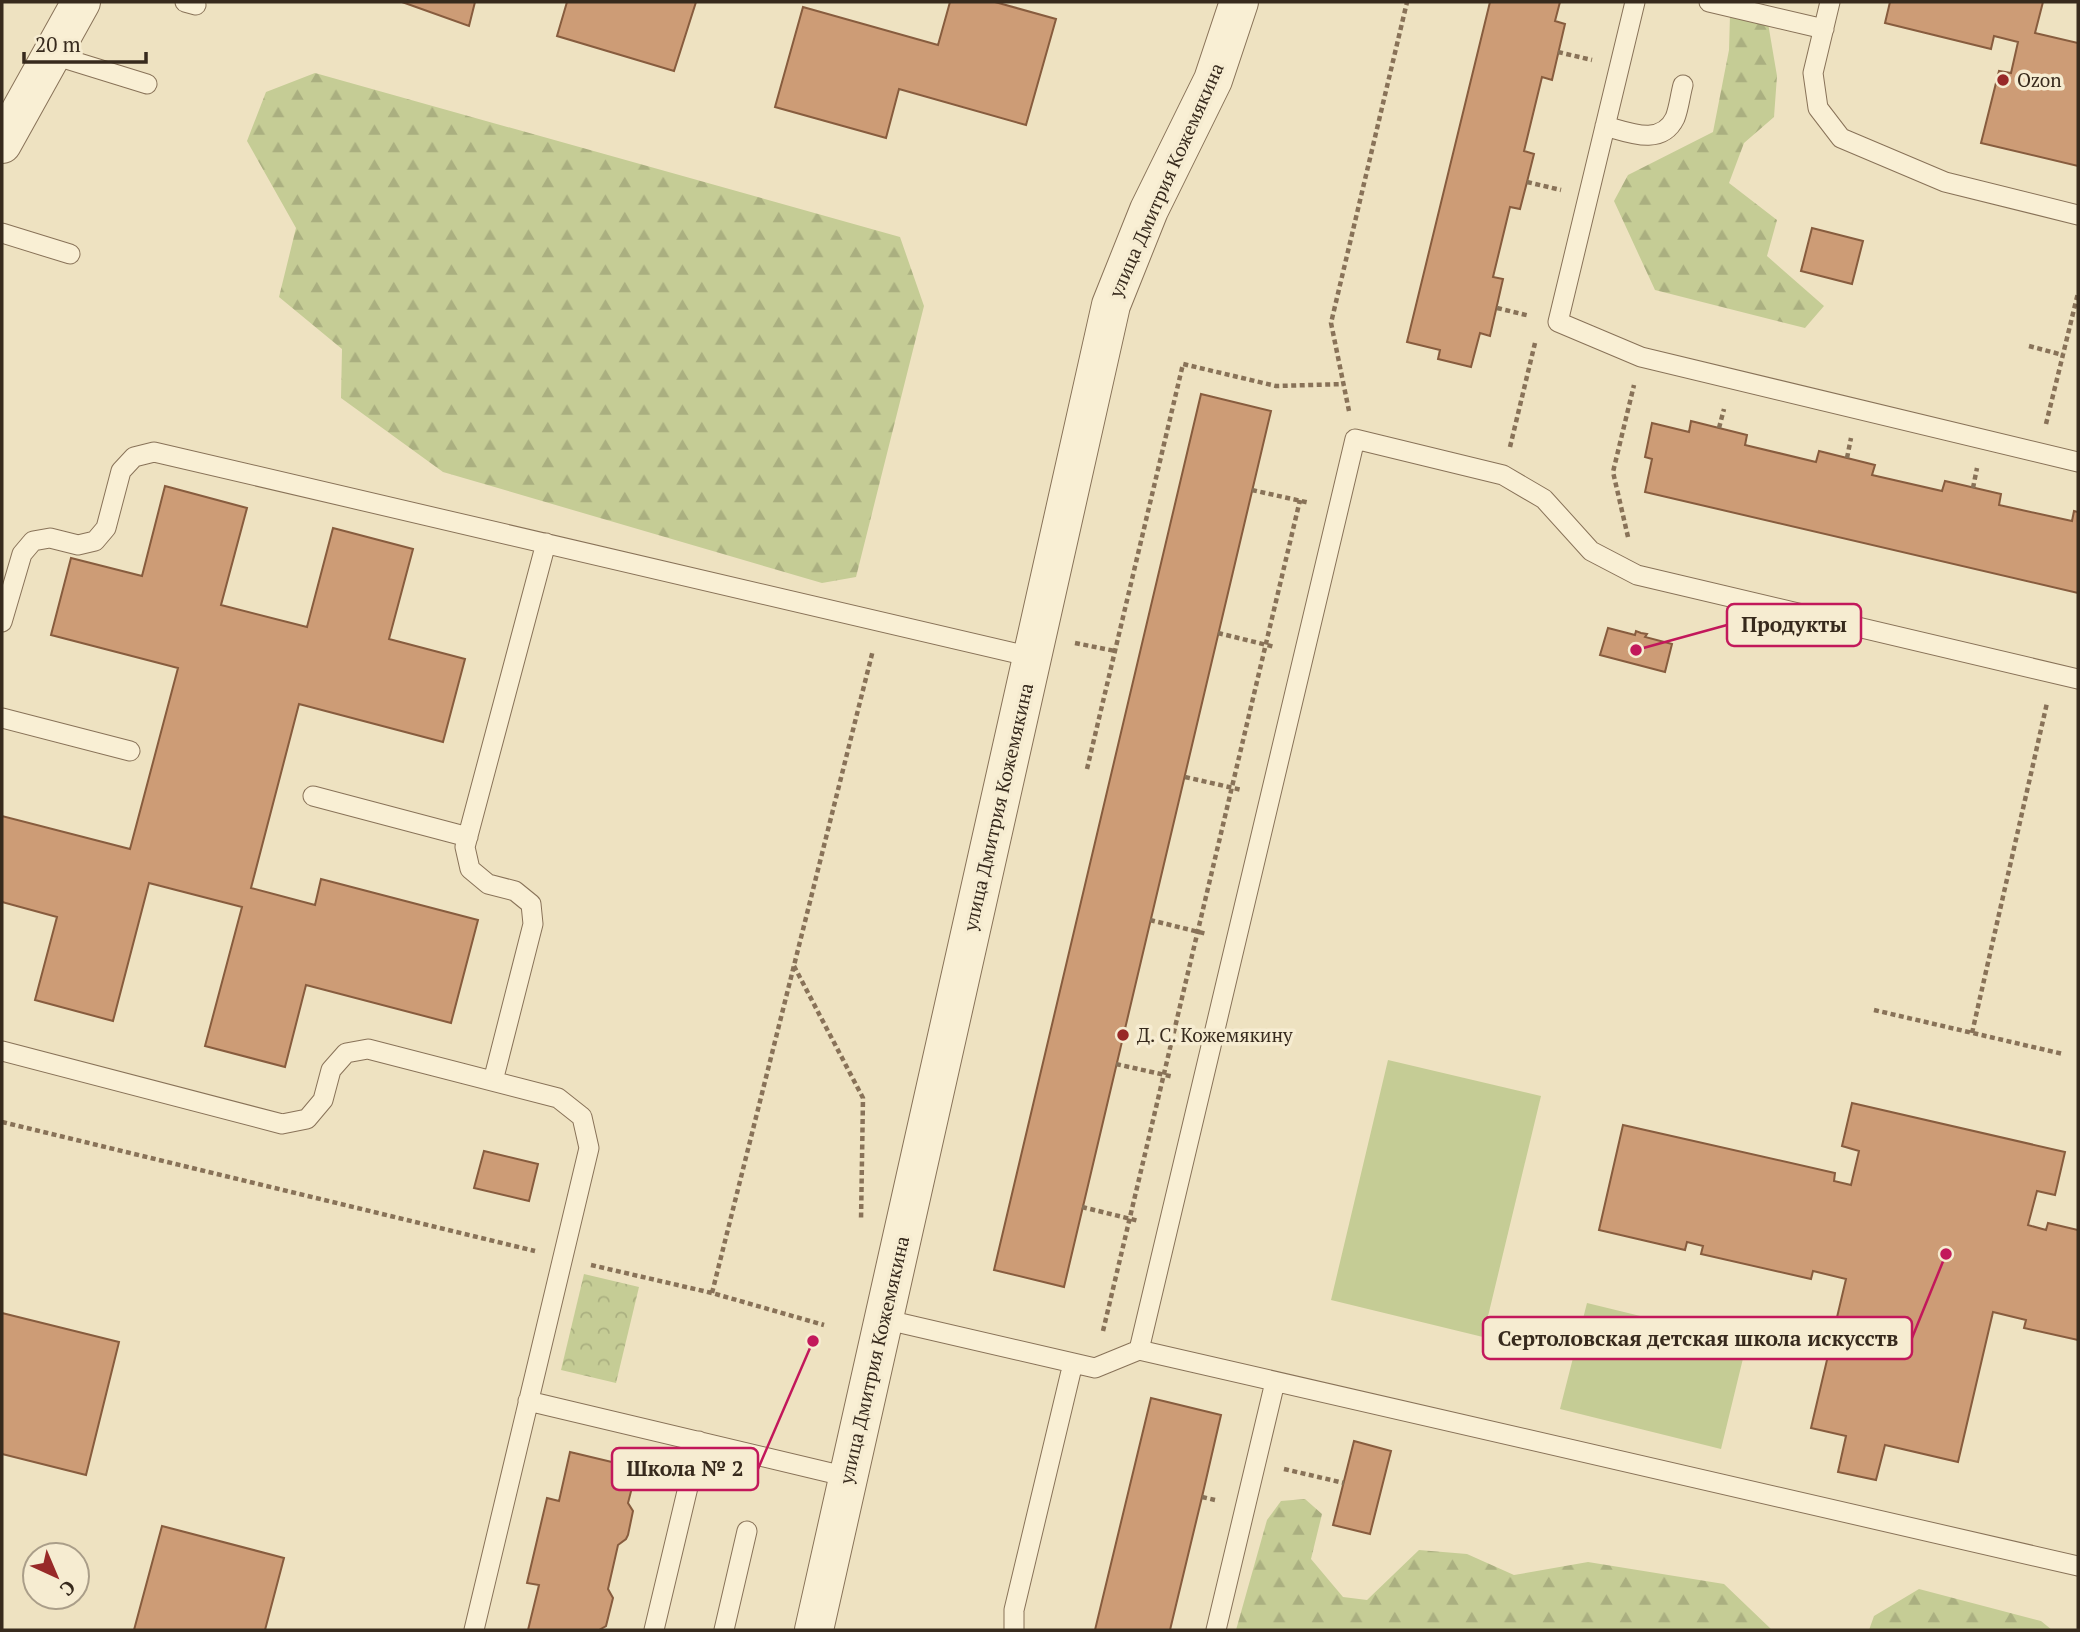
<svg xmlns="http://www.w3.org/2000/svg" width="2080" height="1632" font-family="'PT Serif',serif">
  <defs>
    <pattern id="forest-firs" width="22" height="20" patternUnits="userSpaceOnUse" patternTransform="scale(1.75)"><rect width="22" height="20" fill="#c5cc95"/><path d="M5 1l3.5 6h-7zM16 11l3.5 6h-7z" fill="#aaaf80"/></pattern>
    <pattern id="park-crowns" width="20" height="18" patternUnits="userSpaceOnUse" patternTransform="scale(1.75)"><rect width="20" height="18" fill="#c5cc95"/><path d="M2 6a3 3 0 1 1 6 0M12 15a3 3 0 1 1 6 0" fill="none" stroke="#aaaf80"/></pattern>
  </defs>
  <rect width="100%" height="100%" fill="#eee2c1"/>
  <path fill="url(#forest-firs)" d="M1730,15L1768,23L1777,76L1774,117L1744,143L1729,183L1777,220L1767,256L1824,306L1805,328L1655,290L1614,201L1628,175L1713,132L1729,50Z
    M315,73L900,237L924,306L856,577L822,583L443,472L341,398L342,349L279,297L296,228L247,141L266,92Z
    M1305,1499L1322,1514L1311,1559L1343,1597L1367,1600L1419,1550L1467,1554L1514,1575L1588,1562L1724,1584L1772,1630H1236L1267,1520L1281,1501Z
    M1919,1589L2041,1621L2052,1630H1869L1874,1616Z"/>
  <path fill="url(#park-crowns)" d="M584,1274L639,1287L616,1383L561,1370Z"/>
  <path fill="#c5cc95" d="M1388,1060L1541,1096L1483,1337L1331,1300Z
    M1587,1303L1747,1342L1721,1449L1560,1409Z"/>
  <path fill="#cd9c76" stroke="#875c3e" stroke-width="2" d="M402,2H475L469,26Z
    M567,2H696L674,71L557,36Z
    M950,2H995L1056,19L1026,125L899,89L886,138L775,107L803,7L938,45Z
    M1490,2H1560L1555,21L1565,24L1552,80L1542,77L1524,151L1534,154L1527,182L1520,209L1510,207L1493,277L1503,279L1490,336L1480,333L1471,367L1438,359L1440,350L1407,342Z
    M1890,2H2043L2035,33L2078,43V166L1981,143L1999,71L2011,73L2018,42L1994,36L1991,49L1885,23Z
    M1812,228L1863,241L1852,284L1801,271Z
    M1201,394L1271,411L1064,1287L994,1270Z
    M1691,421L1747,435L1745,445L1816,462L1819,451L1875,465L1872,475L1942,491L1945,481L2001,494L1999,505L2072,521L2074,511L2078,512V593L1645,492L1652,459L1645,457L1652,423L1689,432Z
    M165,486L247,508L221,605L307,627L333,528L413,549L389,639L465,659L443,742L299,704L251,888L315,905L321,879L478,920L451,1023L306,985L285,1067L205,1046L242,907L149,883L113,1021L35,1000L57,917L2,902V816L130,849L178,668L51,635L71,558L142,576Z
    M1608,628L1635,635L1636,631L1641,633L1647,634L1645,637L1672,644L1665,672L1600,655Z
    M1852,1103L2065,1152L2055,1195L2037,1191L2028,1225L2046,1230L2048,1223L2078,1230V1340L2024,1328L2026,1320L1993,1312L1958,1462L1885,1445L1876,1480L1838,1472L1846,1436L1811,1428L1846,1279L1813,1271L1811,1279L1701,1254L1703,1246L1687,1242L1685,1250L1599,1230L1623,1125L1835,1173L1834,1181L1851,1185L1859,1151L1842,1146Z
    M484,1151L538,1164L529,1201L474,1188Z
    M2,1313L119,1342L86,1475L2,1454Z
    M1151,1398L1221,1415L1202,1497L1170,1630H1095Z
    M1354,1441L1391,1451L1370,1534L1333,1525Z
    M570,1452L637,1468L628,1503L633,1511L628,1535L626,1539L618,1545L608,1589L613,1598L606,1626L599,1630H528L539,1585L527,1583L547,1498L559,1501Z
    M162,1526L284,1558L265,1630H134Z"/>
  <g fill="none" stroke-linecap="round" stroke-linejoin="round">
    <g stroke="#887258" stroke-width="21">
      <path id="lane" d="M185,2L196,5
        M1635,2L1558,322L1641,357L2078,462
        M1709,2L1824,29
        M1830,2L1813,73L1818,108L1841,138L1945,182L2078,215
        M50,54L147,84
        M1605,126C1628,132 1661,147 1675,118C1679,108 1680,96 1683,85
        M2,233L70,254
        M2,622L22,554L33,541L50,538L78,545L95,541L106,528L121,471L134,457L154,452L1032,657
        M2,718L130,751
        M313,796L468,837
        M2,1051L282,1124L307,1119L323,1100L331,1070L346,1053L368,1049L558,1098L582,1117L589,1148L474,1630
        M493,1081L533,924L531,904L515,891L488,884L470,869L465,847L546,543
        M883,1319L1095,1368L1139,1350L2078,1566
        M1139,1350L1355,439L1503,475L1544,499L1591,551L1637,575L2078,679
        M528,1401L848,1477
        M654,1630L699,1441
        M724,1630L747,1531
        M1014,1630V1610L1073,1363
        M1216,1630L1275,1382"/>
    </g>
    <g stroke="#887258" stroke-width="40">
      <path id="street" d="M2,144L81,2
        M814,1630L1111,305L1149,210L1213,80L1239,2"/>
    </g>
    <path stroke="#887258" stroke-width="4.5" stroke-dasharray="5 3.5" stroke-linecap="butt" d="M1558,52L1592,60
      M1527,182L1561,190
      M1497,308L1530,316
      M2029,346L2063,355
      M1349,411L1331,323L1407,2
      M2046,424L2078,293
      M1719,428L1724,409
      M1510,447L1535,343
      M1847,458L1851,438
      M1973,488L1977,468
      M1252,490L1310,503
      M1628,537L1613,472L1634,385
      M1218,633L1275,647
      M1075,643L1115,651
      M1087,769L1183,364L1276,386L1344,384
      M1185,777L1242,790
      M1150,920L1207,934
      M794,966L863,1098L861,1221
      M1874,1010L2063,1054
      M1972,1033L2047,703
      M1116,1064L1174,1077
      M2,1122L535,1251
      M1082,1207L1139,1221
      M591,1265L712,1293L824,1325
      M712,1293L873,650
      M1103,1331L1300,500
      M1284,1469L1344,1483
      M1202,1497L1215,1500"/>
    <use href="#lane" stroke="#f9efd4" stroke-width="19"/>
    <use href="#street" stroke="#f9efd4" stroke-width="38"/>
  </g>
  <g fill="#982928" stroke="#f6ecd1" stroke-width="2.5">
    <circle cx="2003" cy="80" r="7"/>
    <circle cx="1123" cy="1035" r="7"/>
  </g>
  <g text-anchor="middle" stroke-width="7" stroke-linejoin="round" paint-order="stroke">
    <g font-size="19" fill="#372a1d" stroke="#f6ecd1" text-anchor="start">
      <text x="2017" y="87">Ozon</text>
      <text x="1137" y="1042">Д. С. Кожемякину</text>
    </g>
    <g font-size="19" fill="#372a1d" stroke="#f6ecd1">
      <text transform="translate(1166 180) rotate(-66)" y="7">улица Дмитрия Кожемякина</text>
      <text transform="translate(998 807) rotate(-77)" y="7">улица Дмитрия Кожемякина</text>
      <text transform="translate(874 1360) rotate(-77)" y="7">улица Дмитрия Кожемякина</text>
    </g>
  </g>
  <path fill="none" stroke="#c2185b" stroke-width="2.5" d="M1636 650L1727 625M1946 1254L1912 1338M813 1341L758 1469"/>
  <g fill="#c2185b" stroke="#f6ecd1" stroke-width="2.5">
    <circle cx="1636" cy="650" r="7"/>
    <circle cx="1946" cy="1254" r="7"/>
    <circle cx="813" cy="1341" r="7"/>
  </g>
  <g fill="#f6ecd1" stroke="#c2185b" stroke-width="2.5">
    <rect x="1727" y="604" width="134" height="42" rx="7"/>
    <rect x="1483" y="1317" width="429" height="42" rx="7"/>
    <rect x="612" y="1448" width="146" height="42" rx="7"/>
  </g>
  <g font-size="21" text-anchor="middle" font-weight="bold" fill="#372a1d">
    <text x="1794" y="632">Продукты</text>
    <text x="1698" y="1346">Сертоловская детская школа искусств</text>
    <text x="685" y="1476">Школа № 2</text>
  </g>
  <rect width="2080" height="1632" fill="none" stroke="#372a1d" stroke-width="7"/>
  <g transform="translate(56 1576) rotate(136)"><circle r="33" fill="#f6ecd1" stroke="#aa9e89" stroke-width="2"/>
  <path d="M0-5L12 26L0 18L-12 26Z" fill="#982928"/>
  <text y="-10" font-size="19" font-weight="bold" text-anchor="middle" fill="#372a1d">С</text>
  </g>
  <path d="M24 52v10h122v-10" fill="none" stroke="#372a1d" stroke-width="3.5"/>
  <text x="35" y="52" font-size="21" fill="#372a1d" stroke="#f6ecd1" stroke-width="5" paint-order="stroke">20 m</text>
</svg>
